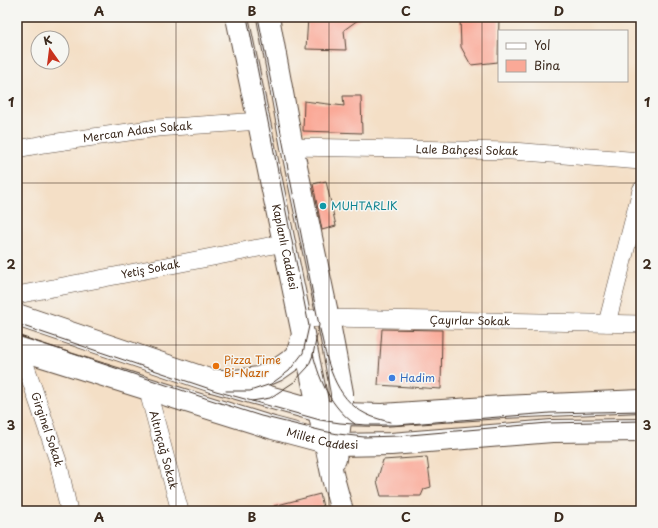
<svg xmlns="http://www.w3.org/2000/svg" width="658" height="528" font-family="'Playpen Sans',sans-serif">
  <rect width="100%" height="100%" fill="#f6f6f2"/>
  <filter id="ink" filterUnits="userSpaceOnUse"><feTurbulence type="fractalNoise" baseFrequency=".025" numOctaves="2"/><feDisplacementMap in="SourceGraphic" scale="8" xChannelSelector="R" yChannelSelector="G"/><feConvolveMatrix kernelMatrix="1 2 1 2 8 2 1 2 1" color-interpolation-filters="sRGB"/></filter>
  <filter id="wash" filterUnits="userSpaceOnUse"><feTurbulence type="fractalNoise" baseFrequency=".012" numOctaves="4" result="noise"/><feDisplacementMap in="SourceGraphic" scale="16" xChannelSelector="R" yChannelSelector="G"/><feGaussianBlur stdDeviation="0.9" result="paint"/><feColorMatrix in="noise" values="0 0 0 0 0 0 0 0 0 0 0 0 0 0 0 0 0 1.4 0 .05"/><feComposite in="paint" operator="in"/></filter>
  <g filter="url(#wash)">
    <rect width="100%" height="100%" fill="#f4dfc6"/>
    <g id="blocks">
      <path fill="#faa997" d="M308,17H362L344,30L346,50L306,49Z
        M460,17H499L498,62L471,65L461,47Z
        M343,96H361L362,133L303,131L304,101L344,106Z
        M326,181L336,226L322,230L313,184Z
        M382,329L442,330L441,389L378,385Z
        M427,457L431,487L424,489L421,496H381L377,481L383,460Z
        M320,494L324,511H274V506Z"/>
    </g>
  </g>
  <g filter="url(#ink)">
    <use href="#blocks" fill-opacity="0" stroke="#574537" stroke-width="1"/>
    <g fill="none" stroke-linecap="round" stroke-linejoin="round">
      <g stroke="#574537" stroke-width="18">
        <g id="street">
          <path id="s1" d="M292,147L512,151L641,161"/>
          <path id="s2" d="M17,149L44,144L157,128L260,121"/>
          <path id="s3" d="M17,295L284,243"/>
          <path id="s4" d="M300,319L328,318L641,324"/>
          <path d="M607,323L641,190"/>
          <path id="s5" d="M20,349L58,461L69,511"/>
          <path id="s6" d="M147,388L180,511"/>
        </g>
      </g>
      <g stroke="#574537" stroke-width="24">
        <g id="secondary">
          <path id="s7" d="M237,17L333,478L342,511"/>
          <path d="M268,17L292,147L328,318L342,393V406L335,459"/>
          <path d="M17,315L212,381H235L259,378L277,370L297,356L303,335"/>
          <path id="s8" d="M17,348L273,428L337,445L391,444L552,431L641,430"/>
          <path d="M212,381L319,411L341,414L382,415L502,407L641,401"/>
        </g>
      </g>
      <use href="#street" stroke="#fff" stroke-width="17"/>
      <use href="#secondary" stroke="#fff" stroke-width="22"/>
      <path stroke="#3b2a1e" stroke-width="1" d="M17,324L216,391L320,420L340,423L366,425H397L550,413L641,411
        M320,329C327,361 334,398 366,414C374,418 382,420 390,422
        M17,335L208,399L261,416L323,431L338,434L364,437L398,436L548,423L641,421
        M313,354C320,382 331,407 355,424
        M226,391H250L271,384L289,371L303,353L309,326L247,17
        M252,401L270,398L294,382L308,367L313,355L319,325L258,17"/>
    </g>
  </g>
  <path fill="none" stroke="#3b2a1e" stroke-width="1" stroke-opacity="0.55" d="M176,17V511M329,17V511M482,17V511M17,183H641M17,345H641"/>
  <circle fill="#0f9aa8" stroke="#f6f6f2" stroke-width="1.5" cx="323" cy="206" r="4"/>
  <circle fill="#e8710a" stroke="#f6f6f2" stroke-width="1.5" cx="216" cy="366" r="4"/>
  <circle fill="#3f7fe0" stroke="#f6f6f2" stroke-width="1.5" cx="392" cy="378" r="4"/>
  <g text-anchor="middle" stroke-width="3" stroke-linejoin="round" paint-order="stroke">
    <g font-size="11" fill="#3b2a1e" stroke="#f6f6f2">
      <text dy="4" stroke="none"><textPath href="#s2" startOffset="122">Mercan Adası Sokak</textPath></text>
      <text dy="4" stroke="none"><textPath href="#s1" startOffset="175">Lale Bahçesi Sokak</textPath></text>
      <text dy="4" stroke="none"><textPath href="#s7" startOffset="235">Kaplanlı Caddesi</textPath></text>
      <text dy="4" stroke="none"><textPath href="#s3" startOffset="136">Yetiş Sokak</textPath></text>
      <text dy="4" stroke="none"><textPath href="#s4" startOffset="170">Çayırlar Sokak</textPath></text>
      <text dy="4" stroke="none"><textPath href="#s5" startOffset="85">Girginel Sokak</textPath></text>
      <text dy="4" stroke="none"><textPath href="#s8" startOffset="319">Millet Caddesi</textPath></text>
      <text dy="4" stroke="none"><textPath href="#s6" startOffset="64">Altınçağ Sokak</textPath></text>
    </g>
    <g font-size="11" fill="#0d838f" stroke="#f6f6f2" text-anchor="start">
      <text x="331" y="210">MUHTARLIK</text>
    </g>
    <g font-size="11" fill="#c56008" stroke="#f6f6f2" text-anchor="start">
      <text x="224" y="364">Pizza Time<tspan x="224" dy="13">Bi-Nazır</tspan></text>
    </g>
    <g font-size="11" fill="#366cbe" stroke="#f6f6f2" text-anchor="start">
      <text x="400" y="382">Hadim</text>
    </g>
  </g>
  <rect width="658" height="528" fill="none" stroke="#f6f6f2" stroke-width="44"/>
  <rect x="498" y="30" width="130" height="52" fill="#f6f6f2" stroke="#aba49d"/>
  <rect x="506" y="43" width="20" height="6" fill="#ffffff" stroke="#aba49d"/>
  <text x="534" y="50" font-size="12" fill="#3b2a1e">Yol</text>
  <rect x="506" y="60" width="20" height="12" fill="#faa997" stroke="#aba49d"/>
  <text x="534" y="70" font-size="12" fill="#3b2a1e">Bina</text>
  <g transform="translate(50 50) rotate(346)"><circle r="19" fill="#f6f6f2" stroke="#aba49d"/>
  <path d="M0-3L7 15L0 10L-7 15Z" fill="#c8321e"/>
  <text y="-6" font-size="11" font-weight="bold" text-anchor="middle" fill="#3b2a1e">K</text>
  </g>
  <rect x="22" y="22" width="614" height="484" fill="none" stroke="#3b2a1e" stroke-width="1.5"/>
  <g font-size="13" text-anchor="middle" font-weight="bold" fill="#3b2a1e">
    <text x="99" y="16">A</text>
    <text x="252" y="16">B</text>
    <text x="406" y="16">C</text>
    <text x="559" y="16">D</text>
    <text x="11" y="107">1</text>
    <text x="647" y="107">1</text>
    <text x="11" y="269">2</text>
    <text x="647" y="269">2</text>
    <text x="11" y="430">3</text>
    <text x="647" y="430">3</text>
    <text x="99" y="522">A</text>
    <text x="252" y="522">B</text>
    <text x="406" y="522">C</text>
    <text x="559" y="522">D</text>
  </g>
</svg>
